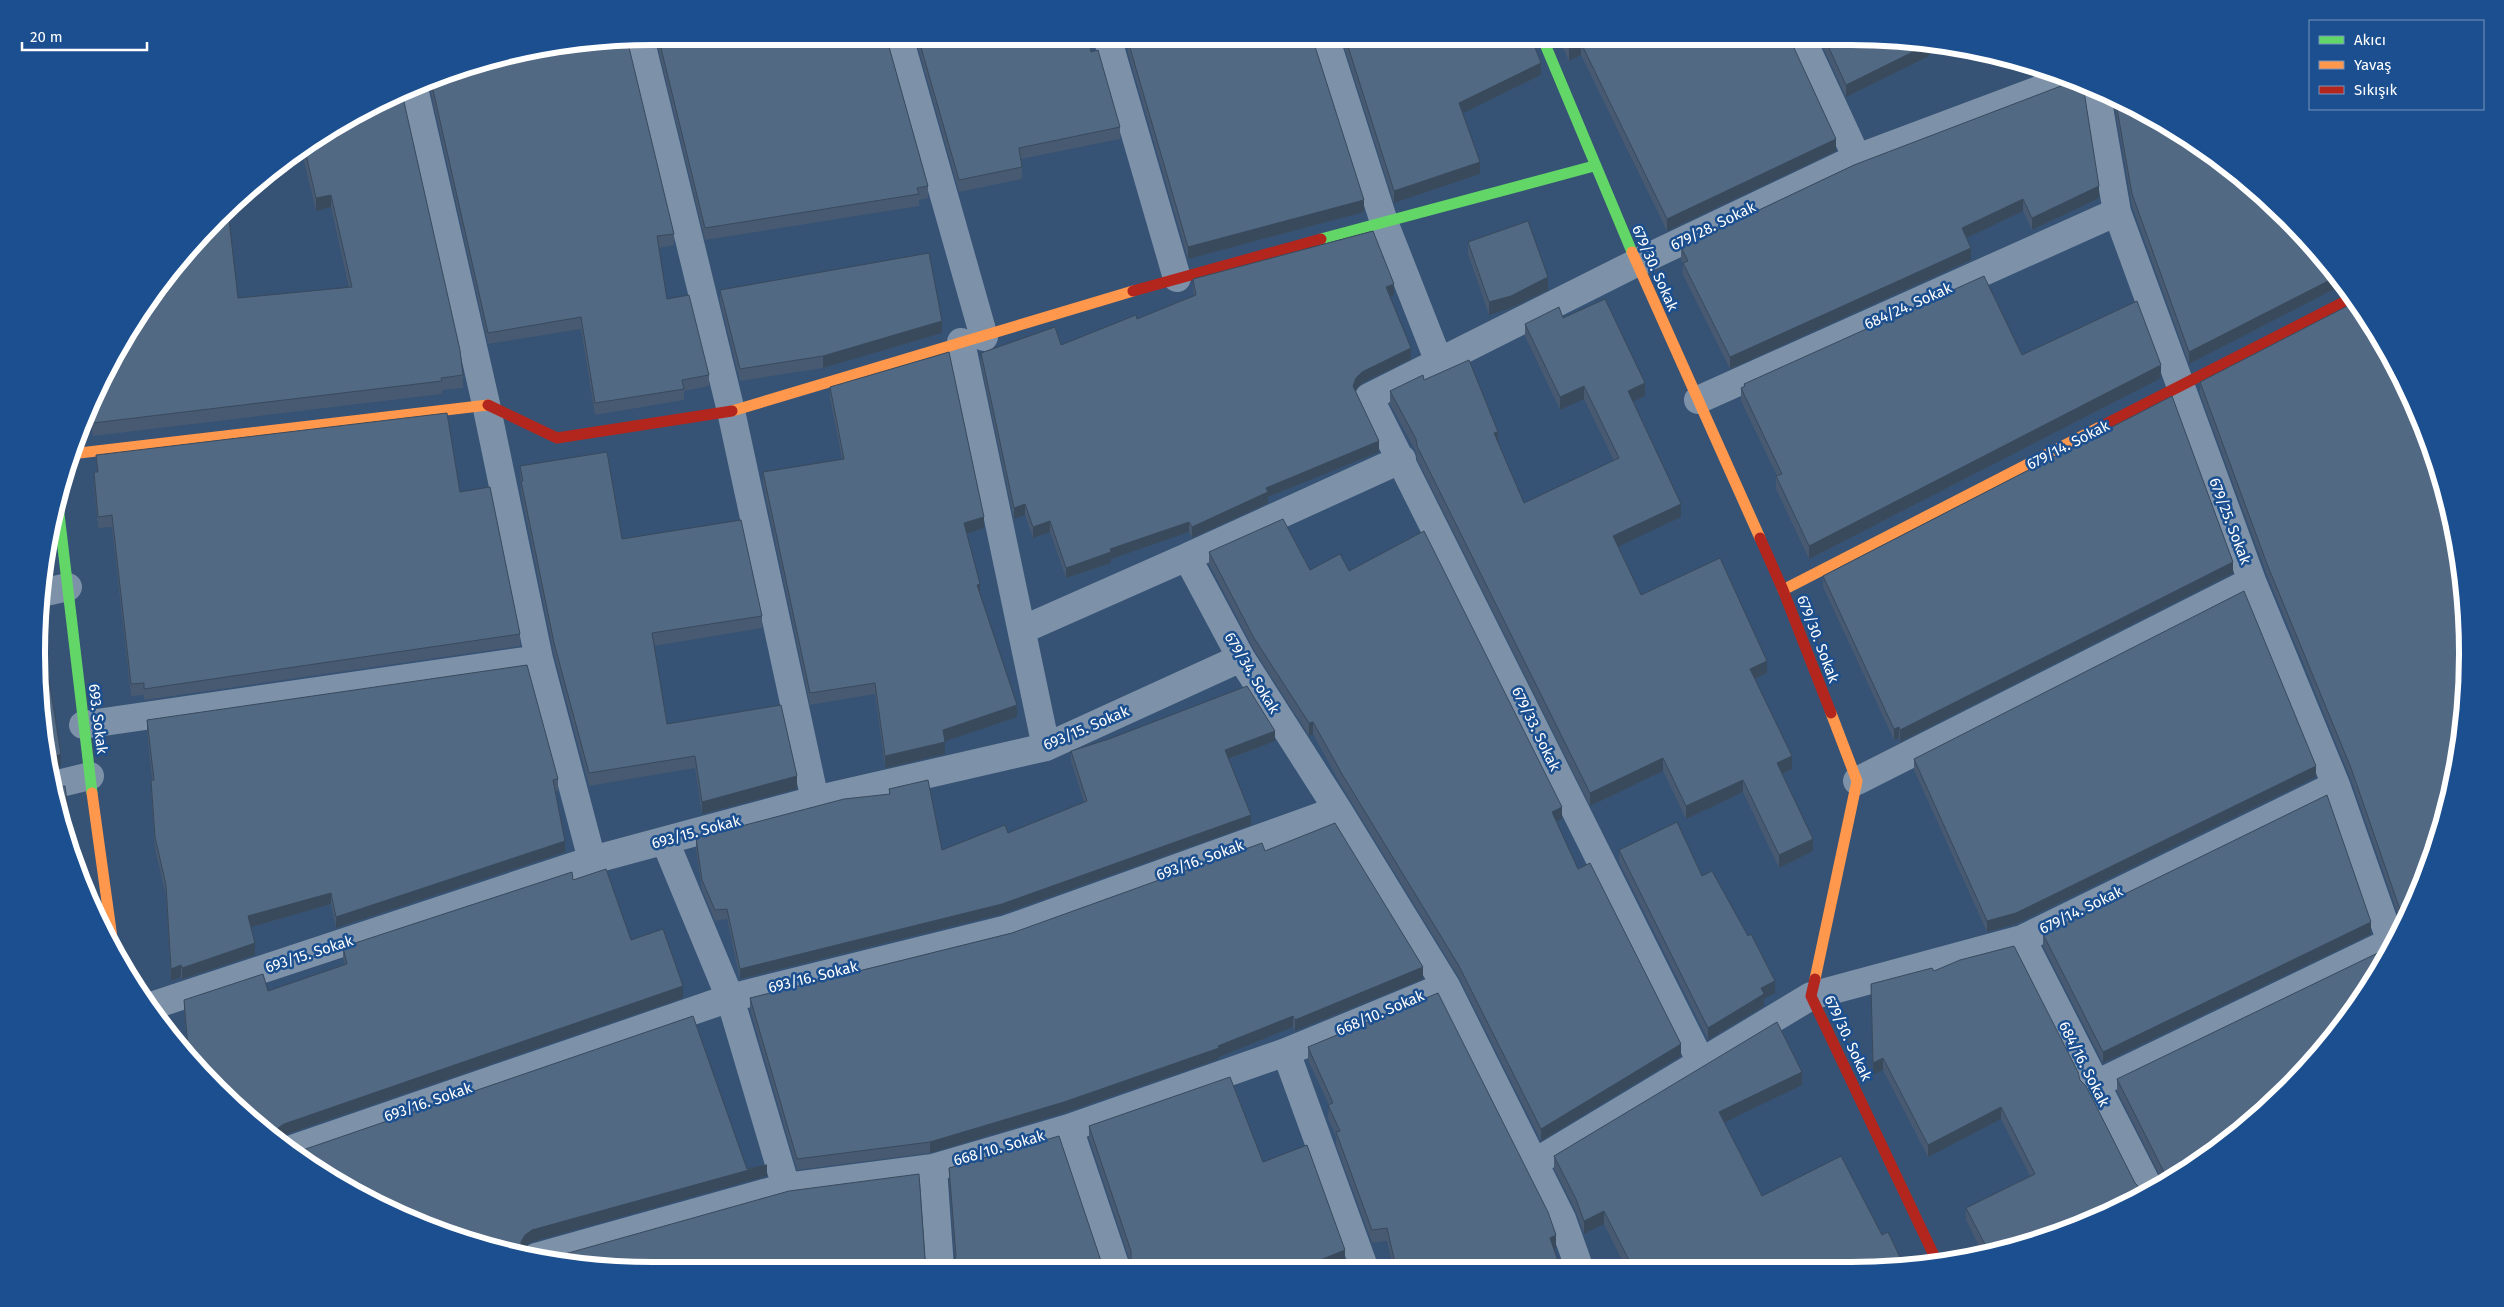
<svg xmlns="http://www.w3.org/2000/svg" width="2504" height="1307" font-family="'Fira Sans',sans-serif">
  <rect width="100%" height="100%" fill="#365274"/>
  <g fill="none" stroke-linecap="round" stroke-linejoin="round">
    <path stroke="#7d92a8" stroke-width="28" d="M899,37L984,337
      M1107,37L1177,278
      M1325,37L1384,222L1439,362
      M1801,37L1857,158
      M640,38L731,411L815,800
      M414,88L486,404L539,659L592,860
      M2096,90L2117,212L2252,581L2336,785L2392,945
      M961,342L1046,747
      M1698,400L2117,212
      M1402,459L1187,557L1241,658L1338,810L1446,986L1562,1219L1579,1267
      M41,593L68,587
      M1022,630L1187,557
      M83,725L539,659
      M1857,781L2252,581
      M53,785L90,776
      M665,841L730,998L786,1187
      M2022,939L2149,1188
      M148,1007L592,860L815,800L1046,747L1241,658
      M1286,1052L1364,1267
      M1701,1062L1369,397L1636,263L1857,158L2068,79
      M2094,1085L2390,942
      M1069,1128L1116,1268
      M289,1150L730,998L1007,929L1338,810
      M1534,1163L1811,996L2022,939L2336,785
      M933,1168L940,1268
      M536,1257L786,1187L933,1168L1069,1128L1286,1052L1446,986"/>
    <path stroke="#63d668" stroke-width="11" d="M1542,37L1632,252
      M1321,239L1594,166
      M57,497L92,793"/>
    <path stroke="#ff974d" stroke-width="11" d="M1632,252L1760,538
      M732,411L1133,291
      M71,454L488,405
      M1783,590L2102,426
      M92,793L113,945
      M1815,979L1857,781L1831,713"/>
    <path stroke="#b3261e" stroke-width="11" d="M1133,291L1321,239
      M488,405L557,438L732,411
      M2102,426L2352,298
      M1760,538L1783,590L1831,713
      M1815,979L1811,996L1938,1264"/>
  </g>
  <path fill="#475a72" d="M655,36H886L928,186V198L919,200V206L705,240Z
    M915,37H1088L1091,52L1120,127V139L1021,159L1022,167V179L959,192Z
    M1341,37H1531L1541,75L1462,113L1480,174L1394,203Z
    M1558,37H1789L1836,151L1667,231L1581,55L1569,61Z
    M1818,37L1891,38L1929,56L1846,97Z
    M1128,41L1364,212L1188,259L1128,53Z
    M533,48L674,234V245L659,248L667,299L709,375V386L684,391V400L595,415L581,329L488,344L431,93V81L533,59Z
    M2113,96L2124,100L2315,247L2342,285L2189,364L2132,206Z
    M345,119L463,375V388L442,390V394L93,436L89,406L140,311L238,298L349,288L331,207L316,211L301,148Z
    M1854,165L2099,198L2032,230L2023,211L1966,238L1971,260L1730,369L1683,275V265L1681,259V247Z
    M1468,242L1548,290L1511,308L1489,315L1468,254Z
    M1193,279L1394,295L1390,296L1411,359L1362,383L1355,390L1379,452L1268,497V503L1192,538L1189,532L1111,559V563L1066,578L1050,532L1033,538L1025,515L1014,519L981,364V353L1061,345L1137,319L1194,296L1193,290Z
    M720,290L942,333L823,368L740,381L720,301Z
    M1563,318L1645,396L1633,401L1681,517L1618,546L1641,595L1767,673L1755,679L1792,769L1782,774L1813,851L1779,868L1743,792L1686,819L1663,771L1590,806L1417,459L1416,452L1390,404V391L1424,380L1498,442L1524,503L1614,461L1584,399L1560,410L1525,336V324Z
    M2022,355L2161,378L1809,559L1776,489V476H1777L1741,401V388L1744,387V384Z
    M2200,382L2447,814L2403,929L2351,780L2267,575L2200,394Z
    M830,387L984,528L967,534L980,594L1017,717L945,741V754L885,768L875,694L810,705L763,484V472L842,459L830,398Z
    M96,455L460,492L520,634V646L144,700V695L131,696L112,527L98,528L94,484V472H97Z
    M520,466L622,539L762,616V628L654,646L667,724L797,789L702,814L695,768L589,786L554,655L521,493Z
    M1209,552L1310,570L1349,571L1562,819L1556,822L1578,869L1681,1056L1541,1141L1459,978L1342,787L1313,734L1309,736L1254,650L1209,564Z
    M2233,573L1900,742L1899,738L1894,740L1823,587V576Z
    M147,720L558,779V791H555L565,852L336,928L331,904L251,927L255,955L182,979L181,977L171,981L166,896L155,849L151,792V780H152L147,731Z
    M1275,741L1229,759L1251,825L1002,914L740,979L727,919L715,921L702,890L696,848V838L889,795V789L942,850L1008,833L1084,802L1071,761V751Z
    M1914,759L2316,777L2016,924L1987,932L1914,770Z
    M1619,850L1702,876L1775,993L1764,999V1006L1708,1040L1619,862Z
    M1265,851L1423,979L1295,1031L1293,1027L1219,1057V1059L1064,1113L930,1153L797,1170L750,1009V998L1012,933Z
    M573,880L631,940L683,998L284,1135L278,1139L188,1059L184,1011V1000L268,991L345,964L343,959V947Z
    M2043,934H2371L2103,1063L2043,946Z
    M1934,971L2080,1080L2135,1183L2141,1189L2086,1224L1982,1252L1966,1220V1208L2030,1176L2001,1119L1928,1157L1883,1070L1873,1075L1871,984Z
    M1308,1047L1556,1248L1554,1249L1560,1267H1393L1387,1241L1372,1243L1336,1145V1137L1328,1118L1329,1105L1308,1060Z
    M2117,1079L2226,1143L2162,1180L2117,1091Z
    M1802,1085L1724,1122L1762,1196L1882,1235L1904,1266H1625L1604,1224L1584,1234L1576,1212L1554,1169V1156Z
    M1089,1126L1263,1162L1345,1262L1331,1267L1126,1268L1128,1266L1130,1261L1089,1138Z
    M949,1168L1101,1261L954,1264L955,1259L949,1179Z"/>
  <path fill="#394a5c" d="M1581,43V55L1569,61V49Z
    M1929,44V56L1846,97V85Z
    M1541,63V75L1459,115V103Z
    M1836,139V151L1667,231V219Z
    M1480,162V174L1394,203V191Z
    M2099,186V198L2032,230V218Z
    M331,195V207L316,211V198Z
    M2023,199V211L1962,240V228Z
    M1364,200V212L1188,259V247Z
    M1971,248V260L1730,369V357Z
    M1548,277V290L1511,308L1489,315V302Z
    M2336,277L2342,285L2189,364V352Z
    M1394,284V295L1386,298V287Z
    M942,321V333L823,368V356Z
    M1411,348V359L1362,383L1356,389L1353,397V386L1356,378L1362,372Z
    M2161,365V378L1809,559V546Z
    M1645,383V396L1628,404V391Z
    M1584,386V399L1560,410V397Z
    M1498,432V444L1494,433Z
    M1379,441V452L1268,497V503L1192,538V527L1266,488Z
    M1025,504V515L1014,519V508Z
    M1681,504V517L1613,549V536Z
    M984,517V528L964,535V523Z
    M1050,521V532L1033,538V527Z
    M1189,522V532L1111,559V563L1066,578V568L1110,549Z
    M2233,562V573L1900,742V730Z
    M980,584V596L977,585Z
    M1767,661V673L1750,681V669Z
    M1017,705V717L943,742V730Z
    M1313,722V734L1309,736V723Z
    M1899,727V738L1894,740V729Z
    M1275,731V741L1225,760V750Z
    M945,742V754L885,768V756Z
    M61,754V767L50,771L48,759Z
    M1792,756V769L1777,776V763Z
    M1663,758V771L1590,806V793Z
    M2316,766V777L2016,924L1987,932V921Z
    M797,776V789L702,814V802Z
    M1743,780V792L1686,819V806Z
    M1562,807V819L1552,824V812Z
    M1251,815V825L1002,914L740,979V969Z
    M1813,839V851L1779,868V855Z
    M565,841V852L336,928V917Z
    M331,893V904L248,928V916Z
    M2371,922V934L2103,1063V1052Z
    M255,943V955L182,979V968Z
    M181,965V977L171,981V969Z
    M1423,967V979L1295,1031V1020Z
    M1775,981V993L1764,999V1006L1708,1040V1028L1761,988Z
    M683,986V998L284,1135L278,1139L276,1142L274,1139V1135L278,1128L284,1124Z
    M1293,1016V1027L1219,1057V1059L1064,1113L930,1153V1142L1218,1046Z
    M1681,1044V1056L1541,1141V1129Z
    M1883,1058V1070L1873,1075V1063Z
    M1802,1072V1085L1719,1125V1112Z
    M2001,1107V1119L1928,1157V1145Z
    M767,1165V1176L532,1242L525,1246L521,1254V1242L525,1235L532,1230Z
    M1604,1211V1224L1584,1234V1221Z
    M2071,1223V1228L2051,1233Z
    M1556,1235V1248L1550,1251V1238Z
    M1345,1250V1262L1331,1267H1315V1262Z"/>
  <path fill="#526984" stroke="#394a5c" d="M658,36H886L928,186L917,188L919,194L705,228Z
    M918,37H1088L1091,52L1098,50L1120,127L1019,148L1022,167L959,180Z
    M1143,37H1312L1364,200L1188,247L1128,41Z
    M1345,37H1531L1541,63L1459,103L1480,162L1394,191Z
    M1563,37H1789L1836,139L1667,219L1581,43L1569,49Z
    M1824,37L1891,38L1928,44H1929L1846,85Z
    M627,39L674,234L657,236L667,299L689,295L709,375L682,380L684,389L595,403L581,317L488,333L431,81L535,59L533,48Z
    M2074,81L2083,85L2099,186L2032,218L2023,199L1962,228L1971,248L1730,357L1683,263L1688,261L1681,247L1854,165Z
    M402,93L460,350L463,375L441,378L442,381L93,423L91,403L140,311L190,246L228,211L238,298L352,287L331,195L316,198L304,146L345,119Z
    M2115,97L2124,100L2226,164L2315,247L2336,277L2189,352L2132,194Z
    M1528,221L1548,277L1511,296L1489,302L1468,242Z
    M1373,231L1394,284L1386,287L1411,348L1362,372L1356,378L1353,386L1379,441L1266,488L1268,492L1192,527L1189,522L1110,549L1111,552L1066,568L1050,521L1033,527L1025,504L1014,508L981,353L1055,327L1061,345L1136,315L1137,319L1196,295L1193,279Z
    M929,253L942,321L823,356L740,369L720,290Z
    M1984,276L2022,355L2137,301L2161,365L1809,546L1776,476L1782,474L1741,388L1745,386L1744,384Z
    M1605,299L1645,383L1628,391L1681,504L1613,536L1641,595L1720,558L1767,661L1750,669L1792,756L1777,763L1813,839L1779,855L1743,780L1686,806L1663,758L1590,793L1417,446L1416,439L1390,391L1423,375L1424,380L1469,360L1498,432L1494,433L1524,503L1619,458L1584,386L1560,397L1525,324L1559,307L1563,318Z
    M2355,302L2385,345L2435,455L2462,573L2466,694L2447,814L2405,924L2351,768L2267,564L2200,382Z
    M949,352L984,517L964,523L980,584L977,585L1017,705L943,730L945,742L885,756L875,683L810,693L763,472L844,459L830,387Z
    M2172,396L2233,562L1900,730L1899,727L1894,729L1823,576Z
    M447,413L460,492L490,487L520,634L144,689V683L131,684L112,515L98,517L94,472H98L96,455Z
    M607,452L622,539L741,520L762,616L652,633L667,724L781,705L797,776L702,802L695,756L589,773L554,643L521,481H523L520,466Z
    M1283,519L1310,570L1340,554L1349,571L1424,531L1562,807L1552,812L1578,869L1590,863L1681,1044L1541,1129L1459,966L1342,774L1313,722L1309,723L1254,638L1209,552Z
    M2244,591L2316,766L2016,913L1987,921L1914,759Z
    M38,612L61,754L48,759L38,694Z
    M527,665L558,779L553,780L565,841L336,917L331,893L248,916L255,943L182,968L181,965L171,969L166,885L155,837L151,780H154L147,720Z
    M1247,686L1275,731L1225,750L1251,815L1002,904L740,969L727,909L715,910L702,880L696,838L844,799L890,794L889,789L928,780L942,850L1005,825L1008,833L1087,801L1071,751L1109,739Z
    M65,786L76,868L57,813L53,787Z
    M2327,795L2371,922L2103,1052L2043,934Z
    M1677,822L1702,876L1712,871L1748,936L1751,934L1775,981L1761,988L1764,994L1708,1028L1619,850Z
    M1335,823L1423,967L1295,1020L1293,1016L1218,1046L1219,1048L1064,1102L930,1142L797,1159L750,998L1012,933L1262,843L1265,851Z
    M606,869L631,940L663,929L683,986L284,1124L278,1128L274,1135V1140L189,1060L184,1000L263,974L268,991L347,964L343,947L572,872L573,880Z
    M2014,946L2078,1072L2080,1080L2086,1086L2135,1183L2141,1189L2144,1191L2086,1224L2073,1227L2071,1223L2051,1233L1988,1250L1966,1208L2035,1174L2001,1107L1928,1145L1883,1058L1873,1063L1871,984L1932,968L1934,971L1960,960Z
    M2388,948H2390L2315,1060L2226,1143L2164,1179L2165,1177L2163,1170L2117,1079Z
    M1438,993L1548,1212L1556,1235L1550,1238L1560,1267H1396L1387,1228L1372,1230L1336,1132L1340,1131L1328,1105L1333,1103L1308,1047Z
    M693,1016L747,1169L767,1165L532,1230L525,1235L521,1242V1250L524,1255L494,1250L380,1207L294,1153Z
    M1777,1022L1802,1072L1719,1112L1762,1196L1841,1156L1882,1235L1888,1232L1904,1266H1632L1604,1211L1584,1221L1576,1199L1554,1156Z
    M1230,1077L1263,1162L1307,1145L1345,1250L1315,1262L1316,1267L1126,1268L1128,1266L1131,1259V1251L1089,1126Z
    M1059,1136L1101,1261L1106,1268H949L954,1264L956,1256L949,1168Z
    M919,1174L925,1258L927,1265L931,1268L613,1269L547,1259L789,1191Z"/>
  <g text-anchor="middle" stroke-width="5" stroke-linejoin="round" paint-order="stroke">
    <g font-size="15" fill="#fff" stroke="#1b4f8f">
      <text transform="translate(1713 226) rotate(-26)" y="5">679/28. Sokak</text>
      <text transform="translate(1655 268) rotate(66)" y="5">679/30. Sokak</text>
      <text transform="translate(1908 306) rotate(-24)" y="5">684/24. Sokak</text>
      <text transform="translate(2068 445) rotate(-27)" y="5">679/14. Sokak</text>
      <text transform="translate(2230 521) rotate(69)" y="5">679/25. Sokak</text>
      <text transform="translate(1818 639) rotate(69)" y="5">679/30. Sokak</text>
      <text transform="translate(1252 673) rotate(59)" y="5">679/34. Sokak</text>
      <text transform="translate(98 719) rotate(83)" y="5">693. Sokak</text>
      <text transform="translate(1086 728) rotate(-23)" y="5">693/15. Sokak</text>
      <text transform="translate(1536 729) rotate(64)" y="5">679/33. Sokak</text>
      <text transform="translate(696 832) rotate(-15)" y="5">693/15. Sokak</text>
      <text transform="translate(1200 860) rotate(-20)" y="5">693/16. Sokak</text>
      <text transform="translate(2081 910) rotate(-26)" y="5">679/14. Sokak</text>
      <text transform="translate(309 954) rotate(-18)" y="5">693/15. Sokak</text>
      <text transform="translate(813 977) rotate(-14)" y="5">693/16. Sokak</text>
      <text transform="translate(1380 1013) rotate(-23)" y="5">668/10. Sokak</text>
      <text transform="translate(1848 1038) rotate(65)" y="5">679/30. Sokak</text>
      <text transform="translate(2084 1064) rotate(63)" y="5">684/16. Sokak</text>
      <text transform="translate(428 1102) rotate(-19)" y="5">693/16. Sokak</text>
      <text transform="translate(999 1148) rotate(-16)" y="5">668/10. Sokak</text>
    </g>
  </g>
  <path d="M0 0H2504V1307H0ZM653 45H1851A608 608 0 0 1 2459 653V654A608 608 0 0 1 1851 1262H653A608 608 0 0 1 45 654V653A608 608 0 0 1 653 45Z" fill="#1b4f8f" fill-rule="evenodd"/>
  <path fill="none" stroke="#fff" stroke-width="6" d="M653 45H1851A608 608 0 0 1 2459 653V654A608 608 0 0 1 1851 1262H653A608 608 0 0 1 45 654V653A608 608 0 0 1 653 45Z"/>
  <rect x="2309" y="20" width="175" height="90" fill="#1b4f8f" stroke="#7695bc"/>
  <rect x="2319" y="36" width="25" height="8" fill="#63d668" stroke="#7695bc"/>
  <text x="2354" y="45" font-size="15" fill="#ffffff">Akıcı</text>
  <rect x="2319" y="61" width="25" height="8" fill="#ff974d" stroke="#7695bc"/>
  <text x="2354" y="70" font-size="15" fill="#ffffff">Yavaş</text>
  <rect x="2319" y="86" width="25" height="8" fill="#b3261e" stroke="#7695bc"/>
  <text x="2354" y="95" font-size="15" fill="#ffffff">Sıkışık</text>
  <path d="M22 42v8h125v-8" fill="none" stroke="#ffffff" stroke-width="2.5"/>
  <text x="30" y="42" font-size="15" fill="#ffffff" stroke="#1b4f8f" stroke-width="4" paint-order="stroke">20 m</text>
</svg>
